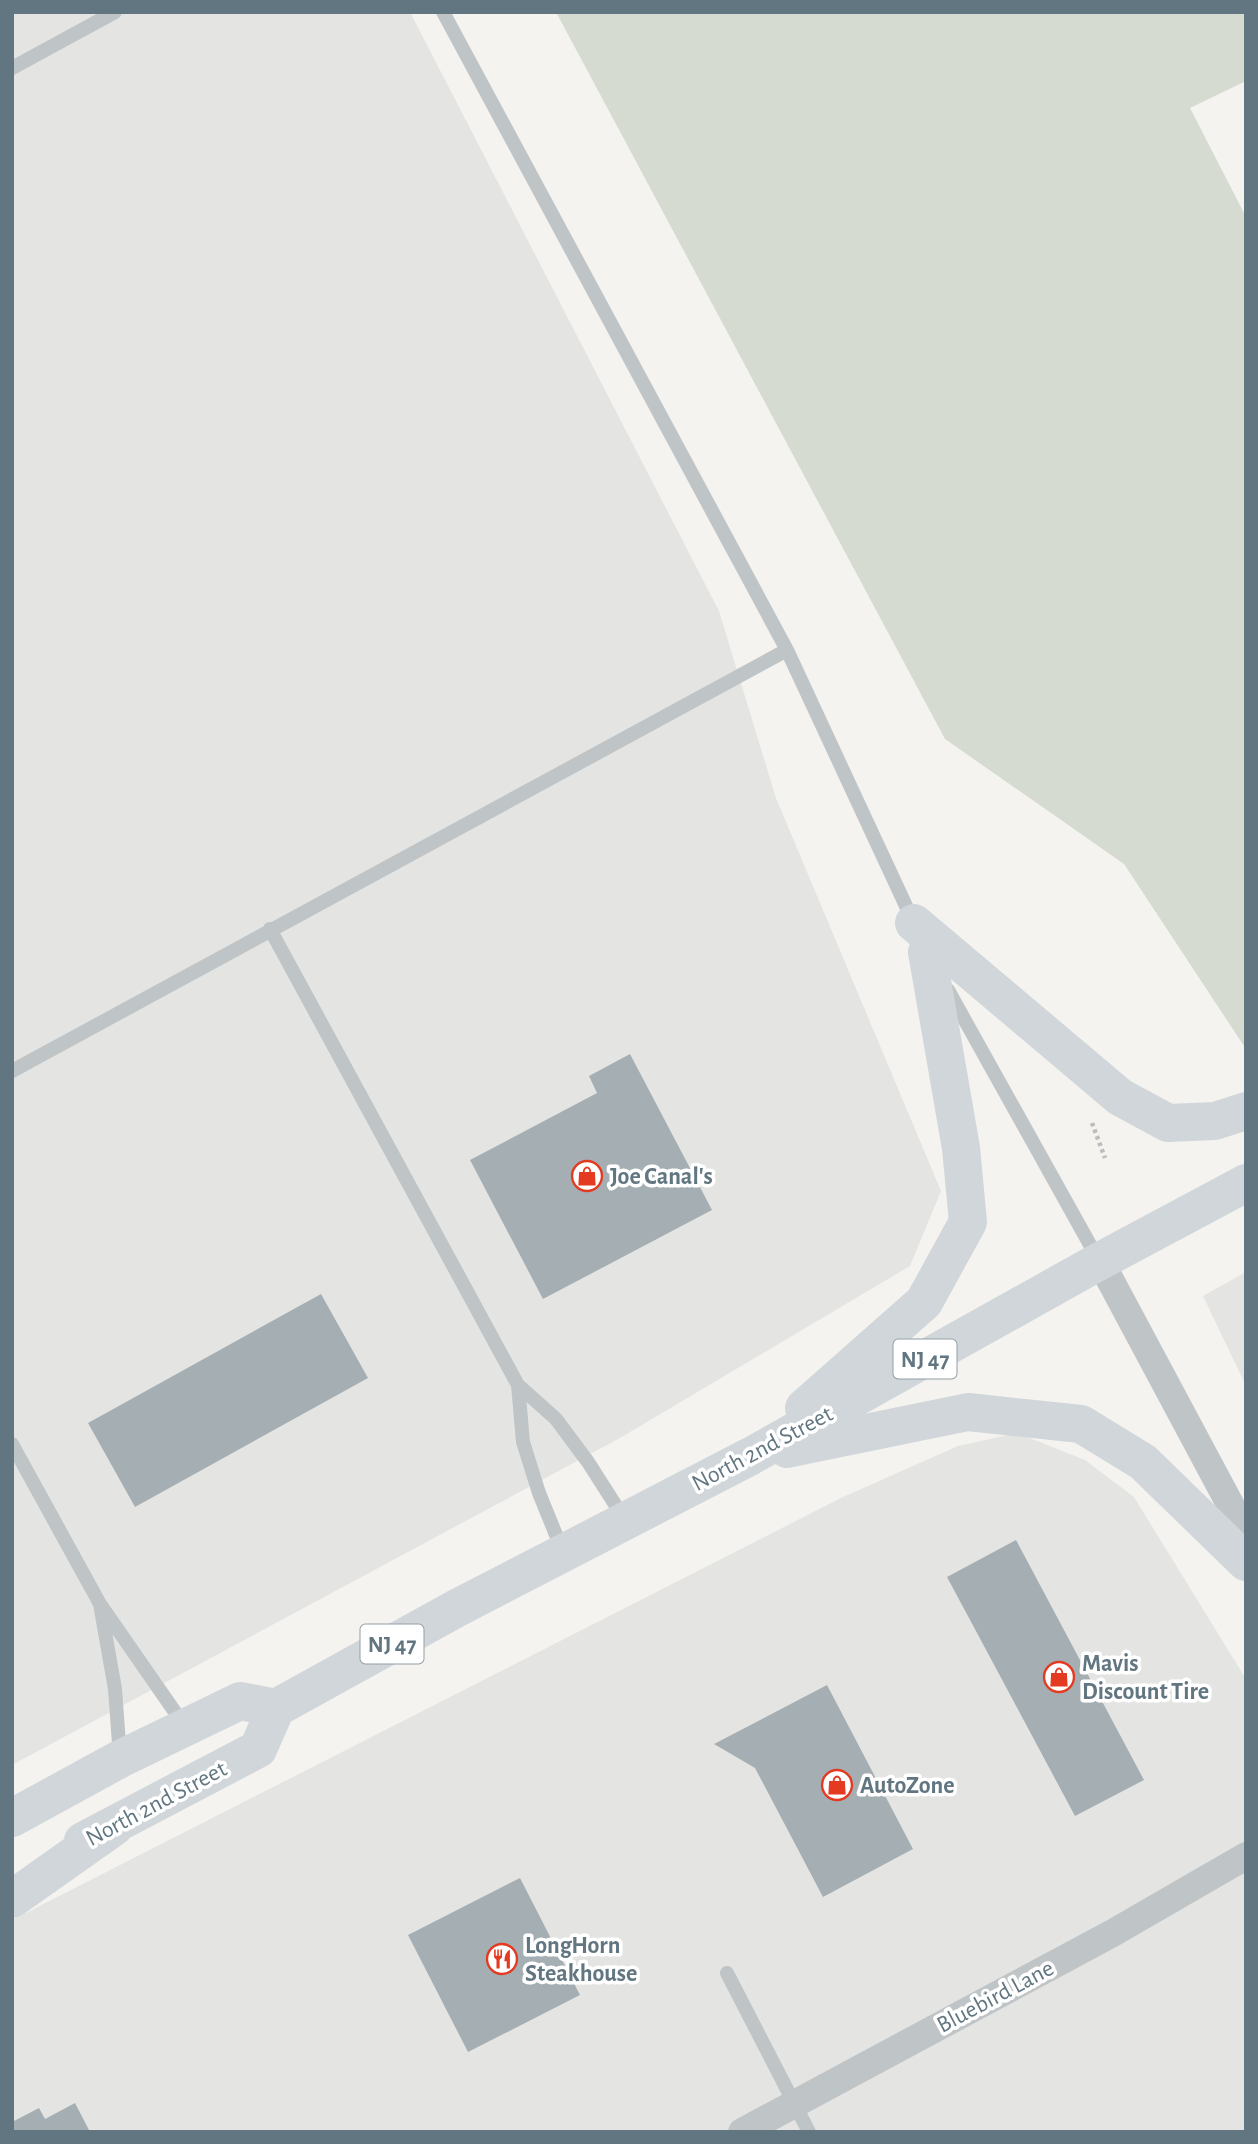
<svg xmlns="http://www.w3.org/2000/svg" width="1258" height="2144" font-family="'Alegreya Sans',sans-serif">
  <rect width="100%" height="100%" fill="#f4f3ef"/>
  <path fill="#e4e5e3" d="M12,12H410L719,611L776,798L941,1191L910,1266L620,1438L12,1765Z
    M1246,1272V1386L1203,1296Z
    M1017,1433L1085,1460L1134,1497L1246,1679V2132H12V1920L841,1498L958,1446Z"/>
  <path fill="#d5dbd0" d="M556,12H1246V81L1190,108L1246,217V1049L1124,864L945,739Z"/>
  <path fill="#a5afb3" d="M630,1054L712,1210L543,1299L470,1160L597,1093L589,1076Z
    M321,1294L368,1378L135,1507L88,1423Z
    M1016,1540L1144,1780L1075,1816L947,1577Z
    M827,1685L913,1849L823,1897L755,1768L714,1744Z
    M520,1878L580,1995L468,2052L408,1935Z
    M75,2103L90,2132H12V2122L39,2108L45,2119Z"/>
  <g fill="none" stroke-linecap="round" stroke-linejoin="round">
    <path stroke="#bbbdbf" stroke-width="4.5" stroke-dasharray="3.5 3.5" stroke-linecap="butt" d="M1092,1123L1105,1158"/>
    <path stroke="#bfc4c6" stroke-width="14" d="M443,12L787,650L913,921
      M12,68L115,12
      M270,929L518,1385
      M948,990L1098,1259
      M12,1071L787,650
      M12,1444L100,1604
      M563,1552L539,1493L523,1442L518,1385L556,1419L588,1462L625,1520
      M120,1757L115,1689L100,1604L184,1725
      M727,1973L809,2132"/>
    <path stroke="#bfc4c6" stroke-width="28" d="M1100,1261L1246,1534
      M742,2132L1111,1934L1246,1856"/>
    <path stroke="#d0d6d9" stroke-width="38" d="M914,923L1120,1097L1168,1123L1215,1121L1246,1111
      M804,1408L924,1302L968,1222L961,1148L927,952
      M787,1449L968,1412L1081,1424L1143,1462L1246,1562
      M12,1818L120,1759L240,1701L276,1708
      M83,1841L258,1749L276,1708L457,1608L751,1456L1100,1261L1246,1183"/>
    <path stroke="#d0d6d9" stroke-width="38" d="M12,1899L114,1827"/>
  </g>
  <defs>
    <g id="shop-ring" transform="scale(1.575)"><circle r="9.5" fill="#fff" stroke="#e33a21" stroke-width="1.5"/><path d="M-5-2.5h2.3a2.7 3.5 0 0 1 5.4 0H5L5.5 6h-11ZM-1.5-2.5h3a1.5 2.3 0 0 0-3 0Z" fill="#e33a21"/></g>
    <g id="restaurant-ring" transform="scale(1.575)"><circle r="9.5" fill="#fff" stroke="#e33a21" stroke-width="1.5"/><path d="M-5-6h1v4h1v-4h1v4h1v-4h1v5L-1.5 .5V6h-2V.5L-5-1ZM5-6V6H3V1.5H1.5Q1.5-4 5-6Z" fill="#e33a21"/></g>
  </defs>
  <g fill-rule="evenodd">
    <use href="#shop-ring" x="587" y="1176"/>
    <use href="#shop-ring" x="1059" y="1677"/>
    <use href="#shop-ring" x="837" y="1785"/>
    <use href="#restaurant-ring" x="502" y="1959"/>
  </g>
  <g text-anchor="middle" stroke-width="7" stroke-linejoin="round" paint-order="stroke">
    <g fill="#fff" stroke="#919fa7" stroke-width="2">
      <rect x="893.5" y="1339.5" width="63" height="39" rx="5"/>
      <rect x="360.5" y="1624.5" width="63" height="39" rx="5"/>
    </g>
    <g font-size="23" font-weight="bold" fill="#627681">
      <text x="925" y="1367">NJ 47</text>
      <text x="392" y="1652">NJ 47</text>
    </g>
    <g font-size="24" font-weight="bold" fill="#627681" stroke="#fff" text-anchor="start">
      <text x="610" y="1184">Joe Canal's</text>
      <text x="1082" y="1671">Mavis<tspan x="1082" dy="28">Discount Tire</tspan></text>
      <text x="860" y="1793">AutoZone</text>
      <text x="525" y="1953">LongHorn<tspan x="525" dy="28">Steakhouse</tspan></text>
    </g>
    <g font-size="24" fill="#627681" stroke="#fff">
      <text transform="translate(762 1448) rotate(-28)" y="8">North 2nd Street</text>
      <text transform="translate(156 1803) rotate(-28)" y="8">North 2nd Street</text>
      <text transform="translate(995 1996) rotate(-28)" y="8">Bluebird Lane</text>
    </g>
  </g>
  <rect width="1258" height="2144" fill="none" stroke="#627681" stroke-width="28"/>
</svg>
